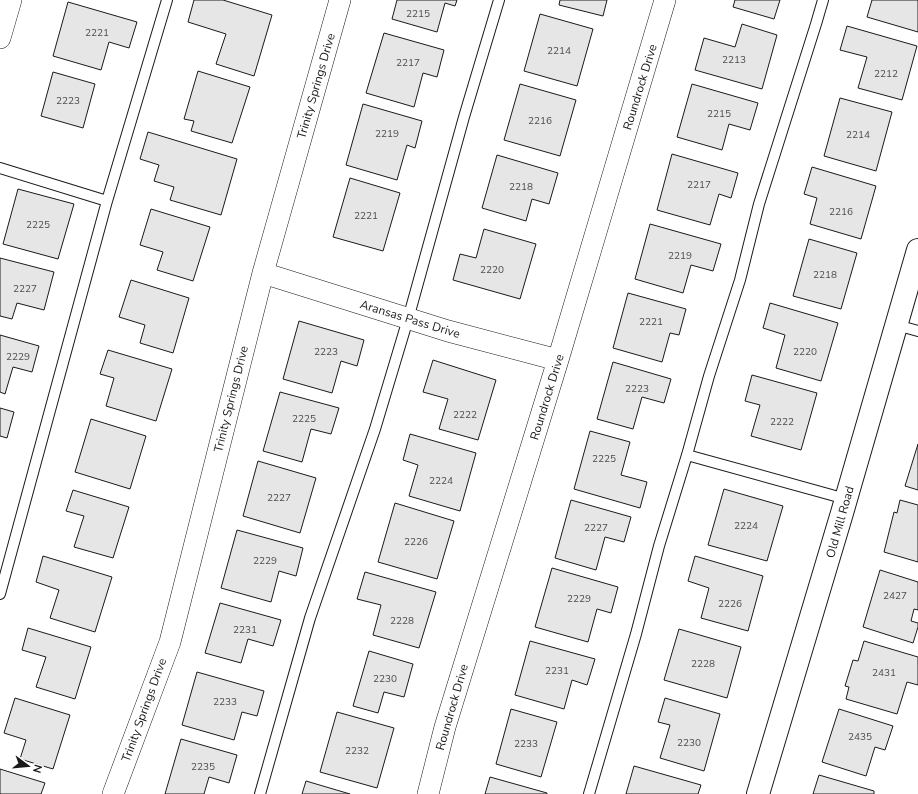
<svg xmlns="http://www.w3.org/2000/svg" width="918" height="794" font-family="'Nunito Sans',sans-serif">
  <rect width="100%" height="100%" fill="#fff"/>
  <path fill="#e6e6e6" stroke="#1a1a1a" d="M194,0H223L272,15L254,76L216,64L226,34L188,22Z
    M397,0H457L455,6L445,3L437,32L392,19Z
    M560,0H607L603,16L559,5Z
    M735,0H780L774,19L733,7Z
    M872,0H918V32L867,17Z
    M68,2L137,22L129,48L109,42L101,70L53,56Z
    M540,14L593,29L577,86L524,71Z
    M742,24L777,35L762,89L695,70L704,38L735,47Z
    M847,26L917,46L902,100L858,88L867,57L840,50Z
    M384,33L444,50L437,77L423,73L414,107L366,93Z
    M198,71L250,87L232,143L191,131L194,121L184,119Z
    M53,72L95,84L83,128L41,116Z
    M520,84L576,100L560,156L504,140Z
    M692,84L758,103L750,130L729,124L722,150L677,137Z
    M840,98L892,112L876,171L824,156Z
    M363,104L422,121L415,148L407,145L397,180L346,165Z
    M148,132L237,159L221,215L170,200L174,187L154,181L159,165L140,159Z
    M672,154L738,173L731,198L719,194L710,225L657,210Z
    M497,155L558,173L549,204L532,199L526,221L482,208Z
    M812,167L876,186L861,239L810,224L817,198L804,194Z
    M350,178L400,193L383,251L333,237Z
    M18,189L74,204L58,259L3,244Z
    M151,209L210,227L193,281L157,270L163,252L140,245Z
    M650,224L721,244L713,271L691,265L683,293L635,279Z
    M484,229L536,244L520,299L453,280L460,254L476,258Z
    M809,239L857,253L841,309L793,296Z
    M0,258L54,272L44,310L17,303L12,319L0,316Z
    M131,280L189,298L173,353L140,343L145,325L119,317Z
    M628,293L686,309L679,335L670,333L662,362L613,348Z
    M770,303L838,323L821,381L776,368L785,335L763,328Z
    M299,321L364,340L357,366L341,361L332,393L283,379Z
    M0,335L39,346L32,372L13,367L5,394L0,392Z
    M108,350L172,369L156,421L106,406L114,378L100,374Z
    M433,360L496,380L478,440L439,429L448,399L423,392Z
    M613,362L671,379L664,403L642,397L633,429L597,419Z
    M752,375L817,393L801,450L751,436L760,405L745,401Z
    M280,392L339,408L331,434L311,429L302,462L263,451Z
    M0,408L14,412L7,438L0,436Z
    M91,419L146,436L130,489L75,472Z
    M590,431L630,442L621,475L647,482L640,508L574,489Z
    M410,434L476,453L460,511L409,496L418,465L403,460Z
    M918,444V490L905,486Z
    M258,461L316,478L300,533L243,516Z
    M724,489L783,506L767,561L708,545Z
    M73,490L129,507L113,558L74,547L84,516L66,511Z
    M571,500L631,517L624,542L605,537L596,570L555,558Z
    M900,500L918,505V562L884,552L894,512L897,513Z
    M395,503L454,521L437,579L378,562Z
    M237,530L303,548L296,576L279,571L271,602L221,588Z
    M43,556L112,577L95,632L50,618L59,590L36,582Z
    M695,556L763,576L748,631L701,618L709,588L688,581Z
    M552,568L618,587L611,613L597,609L588,642L535,627Z
    M880,570L918,582V610L914,609L911,621L918,623V627L913,643L863,627Z
    M365,572L436,592L419,648L373,635L381,605L357,599Z
    M220,603L281,620L273,646L248,639L241,663L205,653Z
    M28,628L91,647L75,699L36,687L46,657L22,650Z
    M679,629L741,647L727,698L664,680Z
    M530,641L595,659L587,685L572,680L564,709L515,695Z
    M864,641L918,657V685L907,682L897,714L846,699L849,687L845,686L853,660L858,661Z
    M369,651L413,664L404,697L384,692L378,713L353,706Z
    M197,672L264,691L257,716L242,712L234,740L182,725Z
    M15,698L70,715L53,769L20,759L26,740L4,733Z
    M665,698L720,714L704,771L660,758L670,725L658,722Z
    M511,709L557,722L541,777L496,764Z
    M839,709L893,726L885,750L875,747L866,776L822,762Z
    M337,712L394,728L377,788L320,772Z
    M181,739L237,755L229,783L209,777L204,794H165Z
    M634,766L701,785L698,794H626Z
    M0,769L45,783L41,794H0Z
    M819,775L874,791V794H813Z
    M490,777L547,793V794H485Z
    M306,781L350,794H302Z"/>
  <g fill="none" stroke-linecap="round" stroke-linejoin="round">
    <g stroke="#1a1a1a" stroke-width="12">
      <path id="service" d="M0,168L107,201
        M896,325L918,331
        M687,455L846,499
        M0,594L107,201L167,0
        M260,794L310,618L375,429L408,319L464,117L499,0
        M589,794L636,634L659,546L687,455L709,376L740,280L759,204L816,24L823,0"/>
    </g>
    <g stroke="#1a1a1a" stroke-width="22">
      <path id="minor" d="M0,38L11,0
        M263,273L448,331L558,360
        M113,794L170,642L263,273L340,0
        M428,794L445,727L558,360L665,0"/>
    </g>
    <g stroke="#1a1a1a" stroke-width="24">
      <path id="tertiary" d="M758,794L842,513L918,250"/>
    </g>
    <use href="#service" stroke="#fff" stroke-width="10"/>
    <use href="#minor" stroke="#fff" stroke-width="21"/>
    <use href="#tertiary" stroke="#fff" stroke-width="22"/>
  </g>
  <g text-anchor="middle" stroke-width="3" stroke-linejoin="round" paint-order="stroke">
    <g font-size="10" fill="#4d4d4d">
      <text x="418" y="17">2215</text>
      <text x="97" y="36">2221</text>
      <text x="559" y="54">2214</text>
      <text x="734" y="63">2213</text>
      <text x="408" y="66">2217</text>
      <text x="886" y="77">2212</text>
      <text x="68" y="104">2223</text>
      <text x="719" y="117">2215</text>
      <text x="540" y="124">2216</text>
      <text x="387" y="137">2219</text>
      <text x="858" y="138">2214</text>
      <text x="699" y="188">2217</text>
      <text x="521" y="190">2218</text>
      <text x="841" y="215">2216</text>
      <text x="366" y="219">2221</text>
      <text x="38" y="228">2225</text>
      <text x="680" y="259">2219</text>
      <text x="492" y="273">2220</text>
      <text x="825" y="278">2218</text>
      <text x="25" y="292">2227</text>
      <text x="651" y="325">2221</text>
      <text x="326" y="355">2223</text>
      <text x="805" y="355">2220</text>
      <text x="18" y="360">2229</text>
      <text x="637" y="392">2223</text>
      <text x="465" y="418">2222</text>
      <text x="304" y="422">2225</text>
      <text x="782" y="425">2222</text>
      <text x="604" y="462">2225</text>
      <text x="441" y="484">2224</text>
      <text x="279" y="501">2227</text>
      <text x="746" y="529">2224</text>
      <text x="596" y="531">2227</text>
      <text x="416" y="545">2226</text>
      <text x="265" y="564">2229</text>
      <text x="895" y="599">2427</text>
      <text x="579" y="602">2229</text>
      <text x="730" y="607">2226</text>
      <text x="402" y="624">2228</text>
      <text x="245" y="633">2231</text>
      <text x="703" y="667">2228</text>
      <text x="557" y="674">2231</text>
      <text x="884" y="676">2431</text>
      <text x="385" y="682">2230</text>
      <text x="225" y="705">2233</text>
      <text x="860" y="740">2435</text>
      <text x="689" y="746">2230</text>
      <text x="526" y="747">2233</text>
      <text x="357" y="754">2232</text>
      <text x="203" y="770">2235</text>
    </g>
    <g font-size="12" fill="#1a1a1a" stroke="#fff">
      <text transform="translate(316 86) rotate(-74)" y="4">Trinity Springs Drive</text>
      <text transform="translate(640 87) rotate(-73)" y="4">Roundrock Drive</text>
      <text transform="translate(410 319) rotate(17)" y="4">Aransas Pass Drive</text>
      <text transform="translate(547 397) rotate(-73)" y="4">Roundrock Drive</text>
      <text transform="translate(231 399) rotate(-76)" y="4">Trinity Springs Drive</text>
      <text transform="translate(840 522) rotate(-74)" y="4">Old Mill Road</text>
      <text transform="translate(452 707) rotate(-74)" y="4">Roundrock Drive</text>
      <text transform="translate(144 710) rotate(-70)" y="4">Trinity Springs Drive</text>
    </g>
  </g>
  <g transform="translate(28 766) rotate(106)" stroke="#ffffff" stroke-width="3" paint-order="stroke">
  <path d="M0-3L7 15L0 10L-7 15Z" fill="#1a1a1a"/>
  <text y="-6" font-size="11" font-weight="bold" text-anchor="middle" fill="#1a1a1a">N</text>
  </g>
</svg>
